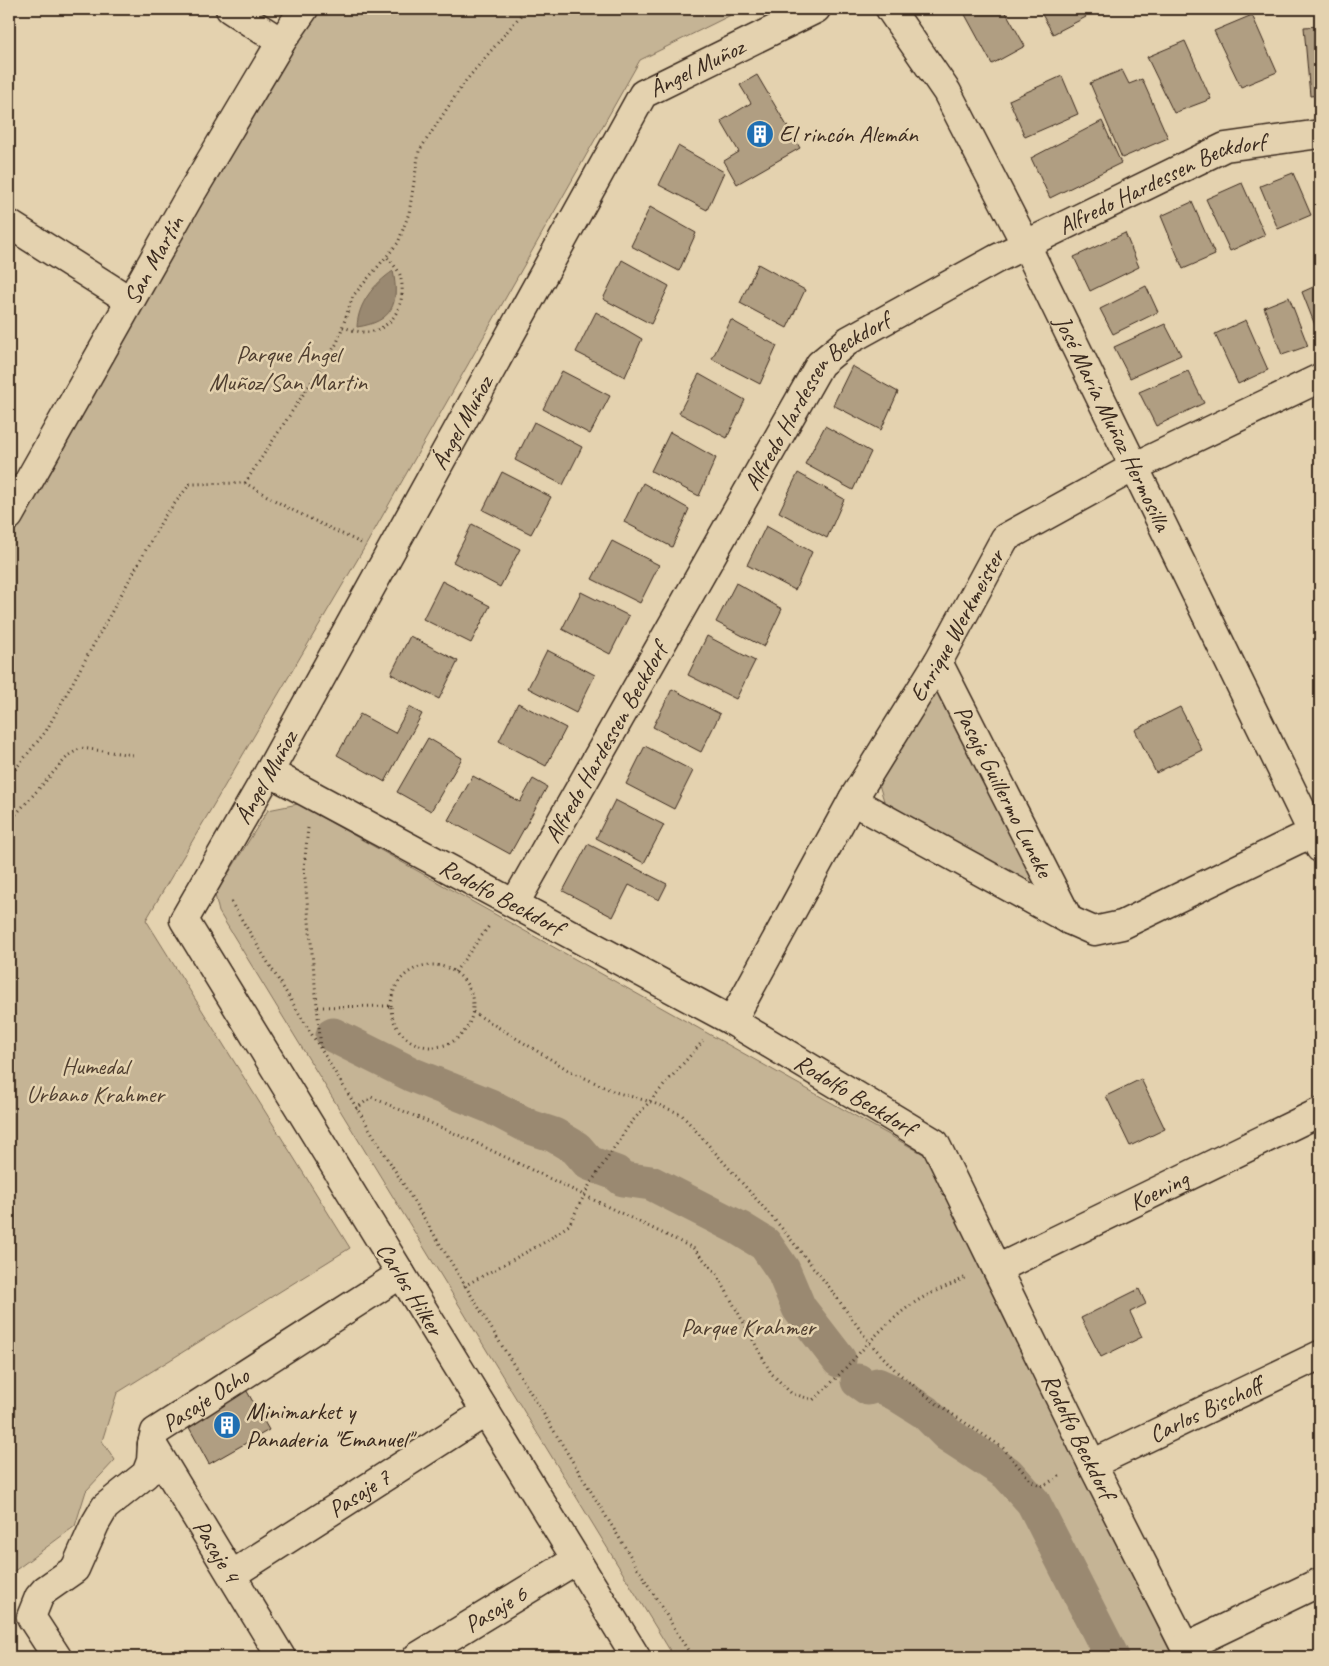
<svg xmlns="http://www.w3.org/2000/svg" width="1329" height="1666" font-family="Caveat,sans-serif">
  <rect width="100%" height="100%" fill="#e4d2af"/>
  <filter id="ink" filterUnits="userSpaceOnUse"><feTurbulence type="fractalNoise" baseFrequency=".02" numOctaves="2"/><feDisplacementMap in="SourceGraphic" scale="10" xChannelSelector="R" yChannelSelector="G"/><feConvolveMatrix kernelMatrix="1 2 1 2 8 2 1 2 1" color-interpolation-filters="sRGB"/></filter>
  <g filter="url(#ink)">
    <path fill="#c5b495" stroke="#806f5a" d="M322,9H743L640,60L366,545L146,920L350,1248L117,1393L102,1441L115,1460L86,1491L75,1526L9,1575V539L280,69L291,47Z
      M928,688L939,690L1036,879L1030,887L884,801L877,778Z
      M298,804L925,1155L1173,1657H674L219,912L215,895L268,810Z"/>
    <path fill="#9a8971" stroke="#746350" d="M393,271C400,304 392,322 357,327C358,303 374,284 393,271Z"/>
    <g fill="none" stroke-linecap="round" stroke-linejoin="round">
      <path stroke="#9a8971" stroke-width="35" d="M333,1035L413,1075L490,1106L530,1127L554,1135L576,1148L589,1163L616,1173L623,1179L651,1183L739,1228L765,1244L783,1270L799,1308L839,1360
        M858,1381L868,1388L877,1385L895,1393L925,1412L947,1434L1007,1473L1033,1502L1112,1657"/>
    </g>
    <path fill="#b09e82" stroke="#3b2a1e" d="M962,9H1004L1025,46L992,64Z
      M1039,9H1081L1086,17L1053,34Z
      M1252,15L1277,72L1241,87L1214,31Z
      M1320,26V95L1310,96L1304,27Z
      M1185,41L1211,99L1174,113L1147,57Z
      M1122,70L1129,84L1142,79L1168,138L1122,158L1090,83Z
      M757,75L800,148L737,184L724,161L739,152L721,121L751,103L740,85Z
      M1062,76L1078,114L1025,137L1009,100Z
      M1102,121L1121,163L1050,198L1031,158Z
      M678,146L724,172L707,210L659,185Z
      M1293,173L1311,215L1278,229L1260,186Z
      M1242,183L1265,235L1230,251L1206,199Z
      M1192,202L1215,255L1183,269L1161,216Z
      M650,207L696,233L679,271L631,246Z
      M1125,233L1139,267L1090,291L1074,257Z
      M622,260L669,286L651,324L603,299Z
      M758,264L805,290L787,328L740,303Z
      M1320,284V338L1302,292Z
      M1146,286L1158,312L1113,334L1100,309Z
      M1289,297L1308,346L1282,355L1264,307Z
      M596,312L642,339L625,377L576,352Z
      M731,320L777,346L760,384L712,359Z
      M1246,320L1268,370L1238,384L1215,334Z
      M1165,324L1181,355L1130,378L1114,347Z
      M852,366L898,392L881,430L833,405Z
      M562,371L610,396L590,434L543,409Z
      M1188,371L1204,403L1156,426L1139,392Z
      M699,374L745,400L727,438L679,413Z
      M534,422L582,447L563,485L515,460Z
      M825,426L871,452L853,490L805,464Z
      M670,432L716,458L699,496L651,471Z
      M502,472L551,497L531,534L483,510Z
      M798,473L844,499L827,538L779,512Z
      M643,483L689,509L672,547L624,522Z
      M472,524L520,549L500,587L453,562Z
      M766,526L812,552L795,590L747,565Z
      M612,541L659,565L640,603L592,579Z
      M442,581L490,606L471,643L423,619Z
      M736,583L782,609L764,647L716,622Z
      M581,592L629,616L610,654L562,629Z
      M410,636L458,661L439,699L391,674Z
      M707,636L755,661L736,699L688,675Z
      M547,650L595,675L576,713L528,688Z
      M672,689L720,714L701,752L653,727Z
      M518,703L566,728L546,766L499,741Z
      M409,707L422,714L385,782L337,755L360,714L395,733Z
      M1180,707L1202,750L1156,773L1135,730Z
      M428,738L462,758L431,811L397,792Z
      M645,746L693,771L674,809L626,784Z
      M473,776L520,802L533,779L547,787L510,854L448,820Z
      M615,800L664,825L644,863L596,838Z
      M588,844L667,884L659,900L629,885L613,917L563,891Z
      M1141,1079L1165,1129L1130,1146L1106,1096Z
      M1139,1289L1146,1304L1130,1312L1142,1337L1101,1357L1081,1318Z
      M244,1386L269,1430L209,1464L185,1420Z"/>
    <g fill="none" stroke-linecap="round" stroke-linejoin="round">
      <g stroke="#3b2a1e" stroke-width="31">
        <g id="minor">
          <path d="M230,9L281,42"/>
          <path id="s1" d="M890,9L947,92L1026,245L1320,848"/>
          <path d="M9,224L129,300"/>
          <path id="s2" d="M9,516L189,197L281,42L304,9"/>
          <path id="s3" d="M938,662L1069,920"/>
          <path id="s4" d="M269,772L732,1021L935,1143L1092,1464L1190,1657"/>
          <path d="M853,799L867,809L1069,920L1094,931L1122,925L1297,840L1320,831"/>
          <path id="s5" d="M515,903L820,364L849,340L996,259L1225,147L1320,134"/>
          <path id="s6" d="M732,1021L853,799L938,662L1005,538L1134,467L1320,378"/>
          <path id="s7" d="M997,1269L1320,1112"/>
          <path id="s8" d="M152,1444L281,1657"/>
          <path id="s9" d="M1092,1464L1320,1355"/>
          <path id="s10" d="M233,1574L486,1412"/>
          <path d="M1185,1647L1320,1582"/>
          <path id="s11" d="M57,1657L31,1617L39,1597L45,1590L75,1569L95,1524L105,1507L146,1474L151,1461L152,1444L155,1432L401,1274"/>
          <path id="s12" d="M417,1657L576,1560"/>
          <path id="s13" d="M636,1657L184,920L269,772L643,94L816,9"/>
        </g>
      </g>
      <path stroke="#3b2a1e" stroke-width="3" stroke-dasharray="1 4" stroke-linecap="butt" d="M343,327C352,330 363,334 373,331C397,325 407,297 400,275C398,269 391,262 387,257
        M245,483L337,343L353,296L398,243L409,213L419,151L464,83L526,9
        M9,777L46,731L164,517L190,484L245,483L288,508L361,543
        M9,822L69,755L81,748L133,755
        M308,828L304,868L321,1048
        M231,902L692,1657
        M391 1006a41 41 0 1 1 82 0a41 41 0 1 1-82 0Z
        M455,972L489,926
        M318,1007L390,1006
        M473,1012L570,1071L615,1092L651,1102L681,1114L780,1226L829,1287L869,1342L897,1372L937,1404L1003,1448L1031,1481L1043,1486L1063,1474
        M356,1109L371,1097L472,1141L693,1248L717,1274L771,1373L791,1393L813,1400C849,1369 875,1329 914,1303C930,1292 950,1286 966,1277
        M464,1286L545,1242L569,1225L590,1184L630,1124L703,1041"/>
      <use href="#minor" stroke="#e4d2af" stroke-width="28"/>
    </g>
  </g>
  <defs>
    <g id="building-disc" transform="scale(1.4375)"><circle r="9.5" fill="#1f6fb2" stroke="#e4d2af"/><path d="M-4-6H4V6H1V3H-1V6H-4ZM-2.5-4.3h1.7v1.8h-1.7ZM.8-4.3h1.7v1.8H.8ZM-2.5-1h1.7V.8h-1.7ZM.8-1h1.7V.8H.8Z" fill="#fff"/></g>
  </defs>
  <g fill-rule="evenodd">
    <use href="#building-disc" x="760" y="134"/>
    <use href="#building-disc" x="227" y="1425"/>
  </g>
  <g text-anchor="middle" stroke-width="5" stroke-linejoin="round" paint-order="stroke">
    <g font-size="24" fill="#3b2a1e" stroke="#e4d2af">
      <text dy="8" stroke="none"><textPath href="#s13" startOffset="1869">Ángel Muñoz</textPath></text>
      <text dy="8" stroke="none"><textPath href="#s5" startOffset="1008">Alfredo Hardessen Beckdorf</textPath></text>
      <text dy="8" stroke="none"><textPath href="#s2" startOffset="294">San Martín</textPath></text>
      <text dy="8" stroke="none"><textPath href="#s5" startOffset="589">Alfredo Hardessen Beckdorf</textPath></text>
      <text dy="8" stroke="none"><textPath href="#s13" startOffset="1434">Ángel Muñoz</textPath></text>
      <text dy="8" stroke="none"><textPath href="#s1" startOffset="471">José María Muñoz Hermosilla</textPath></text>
      <text dy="8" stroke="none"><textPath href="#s6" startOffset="455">Enrique Werkmeister</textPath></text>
      <text dy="8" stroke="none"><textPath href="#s5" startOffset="184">Alfredo Hardessen Beckdorf</textPath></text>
      <text dy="8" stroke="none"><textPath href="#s13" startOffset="1029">Ángel Muñoz</textPath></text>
      <text dy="8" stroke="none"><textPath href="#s3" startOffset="145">Pasaje Guillermo Luneke</textPath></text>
      <text dy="8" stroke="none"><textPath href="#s4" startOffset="264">Rodolfo Beckdorf</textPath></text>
      <text dy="8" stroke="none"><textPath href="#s4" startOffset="669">Rodolfo Beckdorf</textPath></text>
      <text dy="8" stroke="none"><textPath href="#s7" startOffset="180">Koening</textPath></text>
      <text transform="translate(410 1289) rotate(58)" y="8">Carlos Hilker</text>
      <text dy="8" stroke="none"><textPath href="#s11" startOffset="340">Pasaje Ocho</textPath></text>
      <text dy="8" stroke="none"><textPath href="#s9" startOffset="126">Carlos Bischoff</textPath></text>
      <text dy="8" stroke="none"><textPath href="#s4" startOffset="1089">Rodolfo Beckdorf</textPath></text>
      <text dy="8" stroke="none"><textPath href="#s10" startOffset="150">Pasaje 7</textPath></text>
      <text dy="8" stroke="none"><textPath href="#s8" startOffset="125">Pasaje 4</textPath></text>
      <text dy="8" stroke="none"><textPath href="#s12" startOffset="92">Pasaje 6</textPath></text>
    </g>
    <g font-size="24" fill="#3b2a1e" stroke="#e4d2af" text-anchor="start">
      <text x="779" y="142">El rincón Alemán</text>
      <text x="246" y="1419">Minimarket y<tspan x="246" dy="28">Panaderia "Emanuel"</tspan></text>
    </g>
    <g font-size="24" fill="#503f30" stroke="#e4d2af">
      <text x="288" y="362">Parque Ángel<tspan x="288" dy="28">Muñoz/San Martin</tspan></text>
      <text x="95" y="1074">Humedal<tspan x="95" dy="28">Urbano Krahmer</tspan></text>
      <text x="748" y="1335">Parque Krahmer</text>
    </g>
  </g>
  <rect width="1329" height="1666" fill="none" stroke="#e4d2af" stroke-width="30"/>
  <rect x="15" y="15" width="1299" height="1636" fill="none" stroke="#3b2a1e" stroke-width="2" filter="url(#ink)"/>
</svg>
